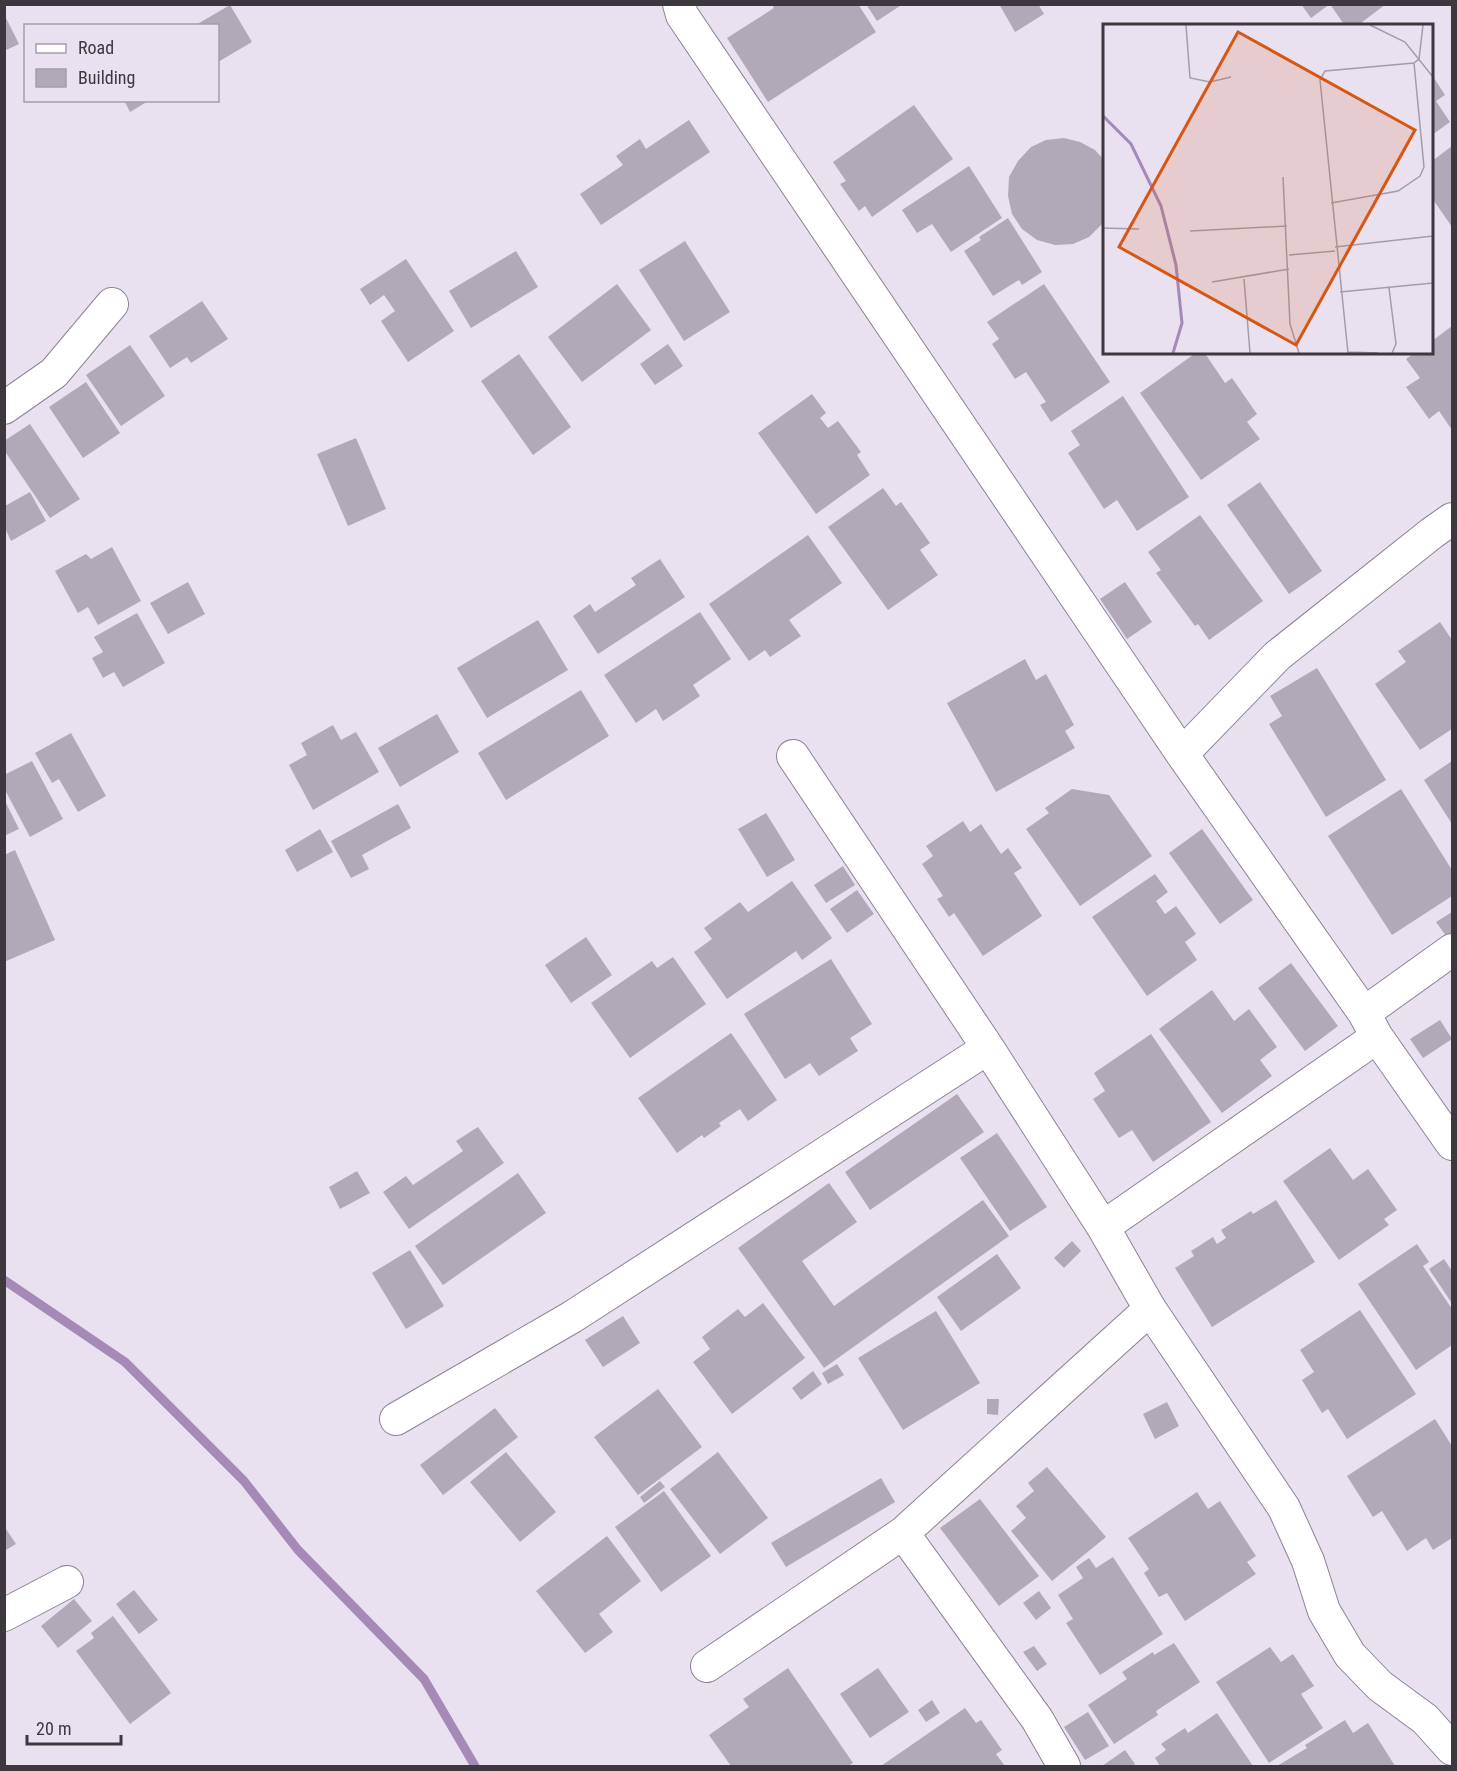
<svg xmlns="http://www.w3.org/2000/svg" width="1457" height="1771" font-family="'Roboto Condensed',sans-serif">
  <rect width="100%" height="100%" fill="#e9e0f0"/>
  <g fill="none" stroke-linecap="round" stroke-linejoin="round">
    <path stroke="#a589b7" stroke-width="9" d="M4,1280L125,1362L244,1481L298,1550L424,1679L475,1766"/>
  </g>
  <path fill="#b2a9b8" d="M772,4H858L876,32L768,102L727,38L774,8Z
    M866,4H903L877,21Z
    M999,4H1038L1044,14L1015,32Z
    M1301,4H1330L1311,18Z
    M1330,4H1386L1357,26H1345Z
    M230,5L252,42L218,62V26H194Z
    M4,14L19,44L4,51Z
    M1432,75L1445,95L1436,101L1450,122L1432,135Z
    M124,100H150L130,112Z
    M914,105L953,159L872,217L865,206L859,211L840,184L846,181L833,162Z
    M689,120L710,152L601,225L580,194L623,165L616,156L640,139L646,149Z
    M1064,138L1080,142L1095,150L1104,160V222L1089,237L1073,244L1055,245L1037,240L1022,229L1012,214L1008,196L1009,177L1018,161L1031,147L1046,140Z
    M1452,146V227L1432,198V161Z
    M969,166L1002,218L951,252L932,224L917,233L902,210Z
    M1008,218L1042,272L1022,285L1019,280L993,296L964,251L981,240L979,237Z
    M685,241L730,312L684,341L639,270Z
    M516,251L538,287L471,328L449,291Z
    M406,259L454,331L408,362L381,321L395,311L384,295L370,305L360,289Z
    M617,284L651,330L582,382L548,337Z
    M1044,284L1110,382L1051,422L1040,405L1046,402L1026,372L1015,379L992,344L999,339L987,322Z
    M202,301L228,339L191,363L187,357L170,368L149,336Z
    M1452,326V430L1439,411L1429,419L1406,387L1420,378L1406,359L1416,352H1432V341Z
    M668,344L683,366L655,385L640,364Z
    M130,345L165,396L121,426L86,375Z
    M1197,352H1204L1225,383L1232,378L1257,414L1247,422L1260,439L1201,480L1140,393Z
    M519,354L571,427L533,455L481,381Z
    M86,382L120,433L83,458L49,407Z
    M812,394L826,413L820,418L828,428L838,421L861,452L857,455L870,475L816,514L758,433Z
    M1123,396L1189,497L1137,531L1117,500L1104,509L1068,453L1080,445L1071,431Z
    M30,424L80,499L50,518L4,450V441Z
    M356,438L386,509L348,526L317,454Z
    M1260,482L1322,571L1289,594L1227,505Z
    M883,488L896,506L901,502L930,543L920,550L938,575L888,610L828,527Z
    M30,492L46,521L11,541L5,528V506Z
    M1200,515L1263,601L1209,640L1198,624L1195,626L1156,573L1161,570L1148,552Z
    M808,535L842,583L789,620L801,636L770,657L765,650L749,661L709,604Z
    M112,547L141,601L98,625L88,607L78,613L55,571L86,554L91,559Z
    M660,559L685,597L598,654L573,616L590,604L595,612L636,585L631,578Z
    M188,582L205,614L168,634L150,603Z
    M1125,582L1152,622L1127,639L1100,599Z
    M700,612L731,659L693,685L700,696L663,721L656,709L636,723L604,675Z
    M137,613L165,663L123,687L114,672L103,678L92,658L103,652L94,637Z
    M538,620L568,670L487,718L457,668Z
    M1440,622L1452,640V729L1420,750L1375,684L1406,662L1398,651Z
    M1025,659L1036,680L1046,674L1074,725L1065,731L1075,748L996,792L947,703Z
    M1317,668L1386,780L1326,817L1269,724L1282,716L1270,696Z
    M581,690L609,736L506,800L478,753Z
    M437,714L459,752L400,787L378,748Z
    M333,725L341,740L356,732L379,772L313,810L289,765L307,755L301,743Z
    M71,733L106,796L78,812L59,779L52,783L35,753Z
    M32,761L63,819L30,837L4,788V775Z
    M1452,761V824L1424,780Z
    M1072,789L1109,795L1152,856L1080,906L1026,829L1049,813L1045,808Z
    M1401,789L1452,870V896L1392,935L1328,836Z
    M4,799L19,829L4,836Z
    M398,804L411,828L362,855L369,869L351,878L331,841Z
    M766,813L795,860L767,877L738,829Z
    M963,821L970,832L981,824L1001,854L1008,848L1022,868L1014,873L1042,916L983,956L954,913L949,917L937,899L943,896L922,864L933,856L926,846Z
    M320,829L333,852L297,872L285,850Z
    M1202,829L1253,900L1220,924L1169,853Z
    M15,850L55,940L4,962V855Z
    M843,866L855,885L826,903L814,885Z
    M1155,874L1168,892L1156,901L1165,914L1176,906L1196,934L1185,942L1197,960L1147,996L1092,917Z
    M792,881L832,938L802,960L796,951L727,999L694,952L712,939L704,928L740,902L748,912Z
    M857,890L874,914L847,933L830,909Z
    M1452,912V938L1449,940L1436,922Z
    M586,937L612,975L571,1003L545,965Z
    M673,957L706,1004L630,1058L591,1003L652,961L657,968Z
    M831,959L872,1024L850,1038L858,1051L819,1076L810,1063L785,1079L744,1014Z
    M1291,963L1338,1026L1305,1051L1258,988Z
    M1212,990L1234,1021L1249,1009L1277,1047L1260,1060L1272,1076L1222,1113L1159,1029Z
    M1440,1020L1452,1039L1423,1058L1410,1039Z
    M731,1033L777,1100L748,1121L740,1109L719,1123L721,1126L704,1138L702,1135L677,1153L638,1098Z
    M1151,1034L1211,1122L1153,1162L1132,1130L1119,1138L1093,1099L1105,1091L1094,1073Z
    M957,1094L984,1132L870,1210L845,1172Z
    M478,1127L504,1163L409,1229L383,1192L406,1176L413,1185L463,1151L456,1141Z
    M997,1133L1047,1207L1010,1231L960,1158Z
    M1330,1148L1353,1180L1368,1169L1397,1210L1384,1219L1389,1225L1339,1260L1283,1181Z
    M357,1171L370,1193L340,1209L329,1187Z
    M518,1173L546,1213L443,1285L415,1246Z
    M829,1183L857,1222L802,1261L834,1306L983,1200L1009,1236L824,1368L738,1248Z
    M1276,1200L1315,1262L1212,1327L1175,1268L1194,1256L1191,1251L1213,1237L1217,1244L1226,1238L1221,1230L1251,1211L1253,1214Z
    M1072,1241L1081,1251L1064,1268L1054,1258Z
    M1417,1244L1429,1262L1423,1266L1452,1309V1345L1416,1370L1358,1284Z
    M410,1250L444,1306L406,1329L372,1273Z
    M997,1254L1021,1288L961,1331L937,1297Z
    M1444,1259L1452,1271V1301L1451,1302L1429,1269Z
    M763,1303L805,1358L732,1414L693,1362L710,1349L702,1337L738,1309L745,1317Z
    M1360,1310L1416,1394L1347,1439L1328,1409L1322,1413L1302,1380L1314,1372L1300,1350Z
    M936,1311L980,1383L903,1430L858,1358Z
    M623,1316L640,1343L603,1367L585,1340Z
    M837,1364L844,1375L828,1384L822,1373Z
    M813,1371L822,1384L801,1400L792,1388Z
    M658,1389L702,1447L638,1495L594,1437Z
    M987,1399H999L998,1415L987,1414Z
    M1167,1402L1179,1426L1155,1439L1143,1414Z
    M495,1408L518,1437L443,1495L420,1465Z
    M1435,1419L1452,1446V1538L1433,1550L1426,1538L1407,1551L1382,1511L1373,1517L1347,1476Z
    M506,1452L556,1512L520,1542L470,1482Z
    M718,1452L768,1518L720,1554L670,1489Z
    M1047,1467L1106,1537L1052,1581L1011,1531L1026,1518L1016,1506L1034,1491L1028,1483Z
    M881,1478L895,1502L786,1567L771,1543Z
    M660,1481L665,1487L644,1503L640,1497Z
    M664,1491L711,1556L661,1592L615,1527Z
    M1197,1492L1208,1509L1220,1501L1256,1556L1247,1562L1256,1574L1185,1621L1167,1593L1159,1597L1144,1573L1149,1569L1128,1538Z
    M980,1499L1039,1576L999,1606L940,1528Z
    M4,1526L16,1544L4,1551Z
    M607,1536L641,1581L599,1614L613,1632L585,1653L536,1591Z
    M1113,1557L1163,1634L1100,1675L1066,1623L1073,1619L1058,1595L1083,1578L1076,1567L1089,1558L1096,1568Z
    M134,1590L158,1620L139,1634L116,1604Z
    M1039,1591L1051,1608L1036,1620L1023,1603Z
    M74,1599L92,1621L58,1648L41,1626Z
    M113,1616L171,1693L130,1724L76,1651L94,1638L91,1633Z
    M1174,1643L1200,1682L1156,1711L1158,1715L1114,1744L1088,1705L1127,1679L1122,1672L1153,1652L1154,1655Z
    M1034,1646L1047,1664L1037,1671L1023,1652Z
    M1270,1647L1281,1662L1293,1654L1314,1686L1301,1694L1323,1728L1269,1763L1216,1682Z
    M788,1668L853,1763L848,1766H731L709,1735L749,1707L743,1699Z
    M878,1668L909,1712L870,1738L840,1694Z
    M932,1700L940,1713L926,1722L918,1710Z
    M965,1708L976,1723L981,1720L1002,1750L996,1754L1005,1766H881Z
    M1088,1712L1109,1746L1085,1760L1064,1727Z
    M1217,1713L1253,1766H1160L1155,1758L1166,1750L1161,1744L1185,1728L1188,1733Z
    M1345,1720L1353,1733L1368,1723L1395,1766H1277L1307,1748L1305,1745Z
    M1125,1750L1135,1764L1132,1766H1102Z"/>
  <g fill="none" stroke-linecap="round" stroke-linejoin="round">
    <g stroke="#8c8392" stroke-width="34">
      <path id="minor" d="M679,4L682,15L1182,754L1364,1013L1377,1037L1452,1144
        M4,408L54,373L112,304
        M1182,754L1277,656L1432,533L1452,519
        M793,756L988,1048L1103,1227L1150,1309L1284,1508L1308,1561L1324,1611L1350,1655L1380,1686L1425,1719L1452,1749
        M1364,1013L1452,950
        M1103,1227L1377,1037
        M396,1419L572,1317L988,1048
        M903,1533L1037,1719L1064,1766
        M4,1615L67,1582
        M707,1666L903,1533L1150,1309"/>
    </g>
    <use href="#minor" stroke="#fff" stroke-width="32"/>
  </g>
  <g transform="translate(1103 24)">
    <rect width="330" height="330" fill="#e9e0f0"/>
    <path fill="none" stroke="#a589b7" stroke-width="3" d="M0,92L28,120L58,182L73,241L79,299L70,329"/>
    <path fill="none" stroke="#a49da9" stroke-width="1.5" d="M83,1L87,54L107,58L128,53M267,1L302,18L330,53M180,153L187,300L196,329M228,179L295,167L317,152L321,143L311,39M0,204L36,205M87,207L184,202M232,223L330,212M186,231L232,227M141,255L147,329M109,258L186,245M286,264L293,320L289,329M237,268L330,259M245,328L275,329M245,329L217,56L222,47L311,39L316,35L320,1"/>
    <path fill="#d75611" fill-opacity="0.15" stroke="#d75611" stroke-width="3" d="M135,8L312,106L193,321L16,223Z"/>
    <rect width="330" height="330" fill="none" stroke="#3c383e" stroke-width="3"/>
  </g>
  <rect width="1457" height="1771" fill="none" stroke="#3c383e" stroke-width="12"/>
  <rect x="24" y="24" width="195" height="78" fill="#e9e0f0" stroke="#a49da9" stroke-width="1.5"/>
  <rect x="36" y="44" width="30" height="9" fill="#ffffff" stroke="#a49da9" stroke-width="1.5"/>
  <text x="78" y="54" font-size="18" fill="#3c383e">Road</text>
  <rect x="36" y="69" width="30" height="18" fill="#b2a9b8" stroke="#a49da9" stroke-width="1.5"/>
  <text x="78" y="84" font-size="18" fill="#3c383e">Building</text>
  <path d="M27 1735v9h94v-9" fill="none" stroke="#3c383e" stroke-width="3"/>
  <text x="36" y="1735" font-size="18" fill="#3c383e" stroke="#e9e0f0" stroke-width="4.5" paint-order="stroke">20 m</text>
</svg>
